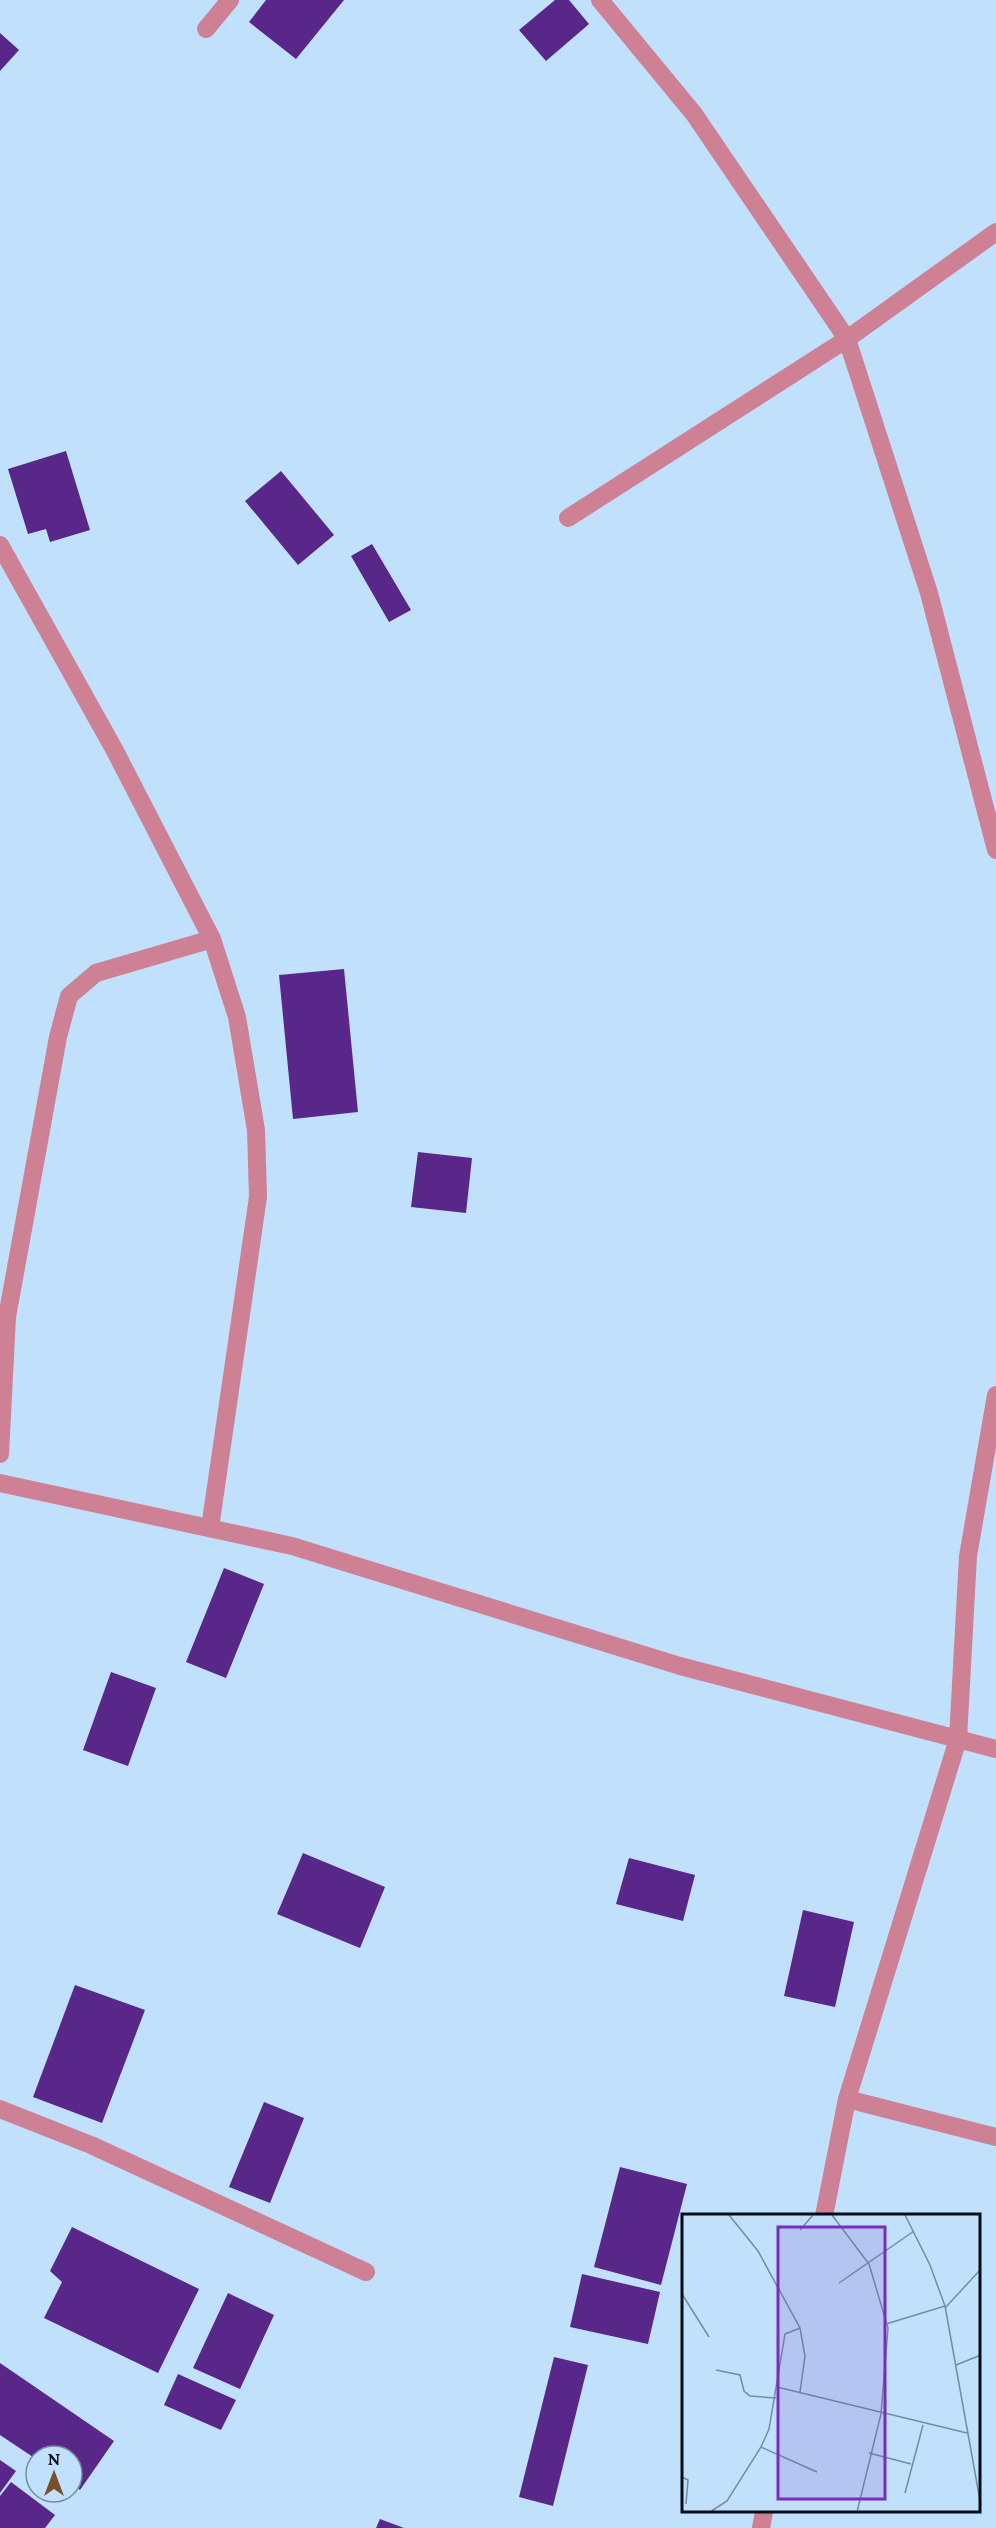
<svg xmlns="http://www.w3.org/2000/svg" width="996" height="2528" font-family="Lora,serif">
  <rect width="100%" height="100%" fill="#c0e0fb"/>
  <path fill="#592689" d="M266,0H344L296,59L249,22Z
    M555,0H569L589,24L546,61L519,30Z
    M0,33L19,50L0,71Z
    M66,451L90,530L50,542L46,529L28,534L8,469Z
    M281,471L334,535L298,565L245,501Z
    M372,544L411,610L389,622L351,556Z
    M344,969L358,1112L293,1119L279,975Z
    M418,1152L472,1158L466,1213L411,1207Z
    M224,1568L264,1584L226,1678L186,1662Z
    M111,1672L156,1688L128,1766L83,1750Z
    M303,1853L385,1887L360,1948L277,1914Z
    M629,1858L695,1875L683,1921L616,1904Z
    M803,1910L854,1922L835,2007L784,1996Z
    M75,1985L145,2010L102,2123L33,2097Z
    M264,2102L304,2118L270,2203L229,2187Z
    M620,2167L687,2184L661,2285L594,2267Z
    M72,2227L199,2289L158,2373L44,2318L62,2282L50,2271Z
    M582,2274L660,2292L648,2344L570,2327Z
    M228,2293L274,2315L240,2389L193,2368Z
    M554,2357L588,2365L553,2506L519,2497Z
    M0,2363L114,2441L80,2490L72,2484V2456H36V2459L0,2435Z
    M178,2374L236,2400L221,2430L164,2405Z
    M0,2460L16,2471L0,2493Z
    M11,2482L55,2515L45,2528H0V2496Z
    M380,2519L404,2528H376Z"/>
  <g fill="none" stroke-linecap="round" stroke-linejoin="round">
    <path stroke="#ce8195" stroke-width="18" d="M600,0L694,114L847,339L929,593L996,850
      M206,29L230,0
      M568,518L847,339L996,232
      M0,545L114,749L212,939L237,1017L256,1130L258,1197L210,1528
      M0,1454L7,1317L58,1037L69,996L96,973L212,939
      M0,1483L292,1546L680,1666L996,1749
      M847,2099L996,2137
      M0,2109L91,2145L366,2272
      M824,2216L847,2099L958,1739L968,1556L996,1395
      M761,2528L764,2512"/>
  </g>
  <g transform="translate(682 2214)">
    <rect width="298" height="298" fill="#c0e0fb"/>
    <path fill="none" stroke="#758c9f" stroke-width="1.5" d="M47,1L76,37L118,114L123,142L118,178M150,1L187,50L206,114L199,200L175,298M223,1L248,51L263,92L299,292M118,16L131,1M157,69L232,17M0,80L27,123M263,94L299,55M204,110L263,92M274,151L299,141M34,156L58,161L62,177L68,182L94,184M95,173L285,219M79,233L135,258M187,239L229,250M0,263L6,266L4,290M223,279L241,211M28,298L45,287L79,233L87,215L103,120L118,114"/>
    <path fill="#7b2cbf" fill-opacity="0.15" stroke="#7b2cbf" stroke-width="3" d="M96,13H203V285H96Z"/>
    <rect width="298" height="298" fill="none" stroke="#040d16" stroke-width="3"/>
  </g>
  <g transform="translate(54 2474)"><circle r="28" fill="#c0e0fb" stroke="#758c9f" stroke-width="1.5"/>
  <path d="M0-4.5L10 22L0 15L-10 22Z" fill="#75502b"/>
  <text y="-9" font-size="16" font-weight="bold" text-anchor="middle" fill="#040d16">N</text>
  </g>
</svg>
